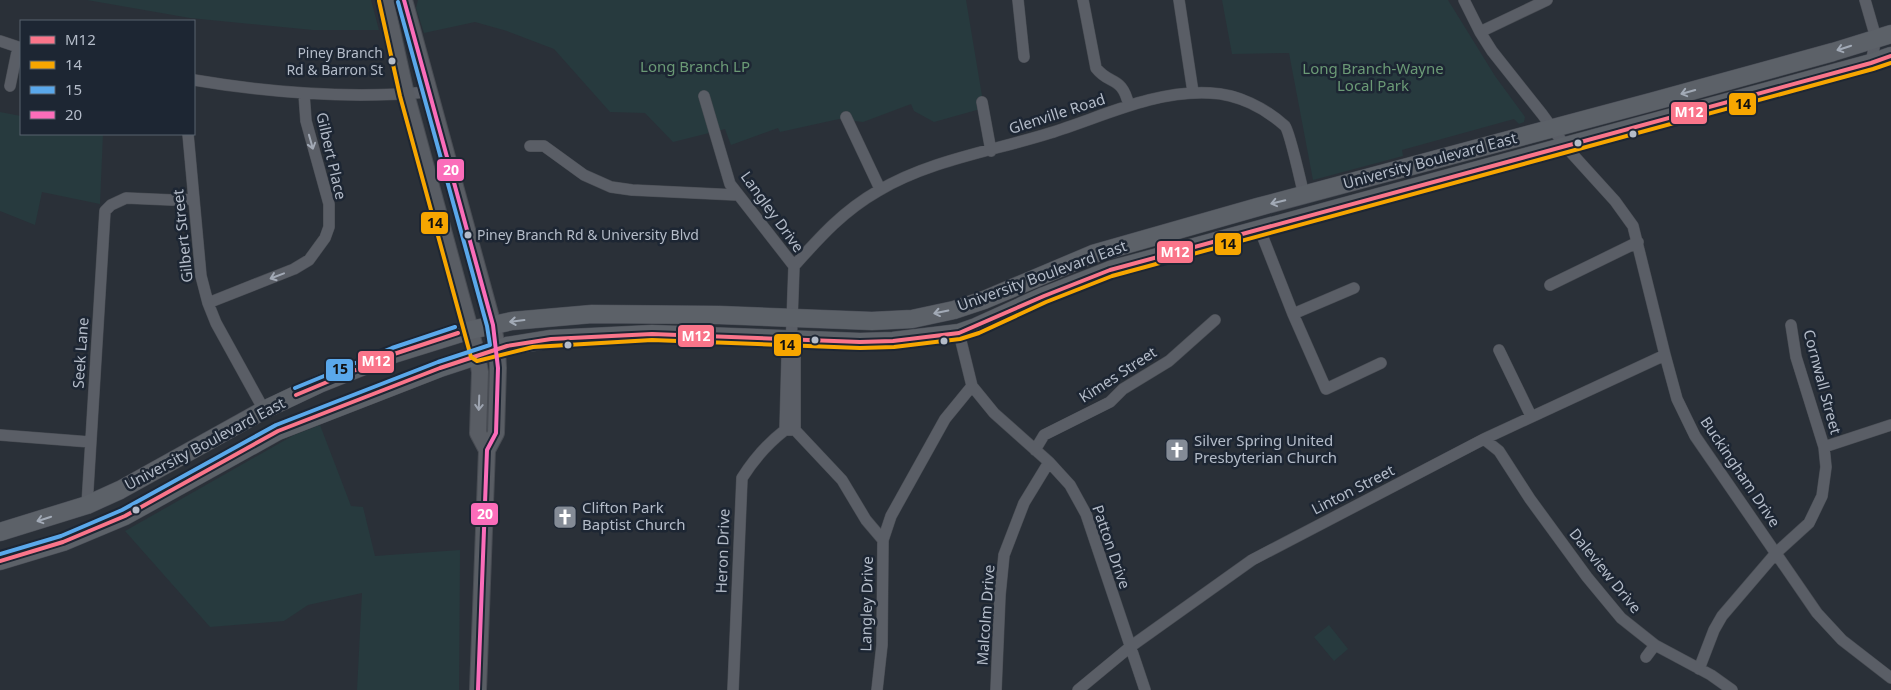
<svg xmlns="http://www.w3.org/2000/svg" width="1891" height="690" font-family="'Noto Sans',sans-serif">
  <rect width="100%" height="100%" fill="#2a3038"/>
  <path fill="#273a3e" d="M87,0H371L379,30H313L190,18Z
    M418,0H966L984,108L934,122L914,111L911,104L863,122L839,119L780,132L778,128L731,145L725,129L673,142L645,113L610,112L554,49L507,31L475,22L424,33L416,8Z
    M1222,0H1448L1495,76L1525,117L1524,122L1519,124L1514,119L1402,150L1403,156L1313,180L1289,53L1232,54Z
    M0,112L21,116V134H103L100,204L42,192L35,225L0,211Z
    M320,425L351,506L363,507L375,556L460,550L459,690H357L362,593L308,605L284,621L210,627L125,531L294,435Z
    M1329,625L1348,649L1334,661L1314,637Z"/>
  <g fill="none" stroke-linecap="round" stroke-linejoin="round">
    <g stroke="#484c53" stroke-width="12">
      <path id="street" d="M1018,0L1024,57
        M1083,0L1096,68C1110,86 1122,75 1129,106
        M1179,0L1193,92
        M1464,0L1480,32L1492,51L1542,114L1566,147L1615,201L1633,226L1665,355L1677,399L1695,436L1817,613L1842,640L1891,678
        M1865,0L1876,38L1871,63
        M1480,32L1547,0
        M0,41L21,48
        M194,80C271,93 350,99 428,92
        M10,86L18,47
        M704,96L730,184L794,266L791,349L787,357L785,430
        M982,102L991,151
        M846,117L880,189
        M188,134L201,276L208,303L216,323L264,410
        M530,146H544L584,175L611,187L632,190L737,195
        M1260,230L1293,314L1354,288
        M794,266C820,237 843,211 878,191C930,160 993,151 1050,133C1102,117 1154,90 1210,93C1238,94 1265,108 1285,126C1290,132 1301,184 1304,195
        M1550,285L1638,242
        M208,303L294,269L309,260L325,238L329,227V204L306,121L304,94
        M1293,314L1326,389L1381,363
        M959,333L972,386L994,413L1049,462L1070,485L1086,514L1145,690
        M791,349L795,357V430
        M1499,350L1531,416
        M785,430H795L842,480L866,520L883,540L882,645L877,690
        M0,435L90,442
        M1484,439L1499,451L1530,499L1587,577L1621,618L1655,645L1711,675L1732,690
        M1824,447L1891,425
        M1035,450L1044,435L1110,402L1123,389L1169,361L1215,320
        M87,505L105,211L111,205L126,198L172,200L194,199
        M883,540L891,516L945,419L972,386
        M1646,657L1655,645
        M1699,669L1714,630L1722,616L1776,553L1809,523L1822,496L1826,467L1824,447L1796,357L1791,325
        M733,690L742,478C754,459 767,444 785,430
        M996,690L1000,595L1004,555L1024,503L1049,462
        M1078,690L1130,647L1252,560L1484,439L1665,355"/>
    </g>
    <g stroke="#484c53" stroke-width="18">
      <path id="secondary" d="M385,0L406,94L477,355L480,372L478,433L487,450
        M404,0L493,325L497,349L498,368L496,433L487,450L478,690"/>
    </g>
    <g stroke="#484c55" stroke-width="19">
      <path id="primary" d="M0,532L87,505L120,490L264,410L319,384L394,354L471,330L512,321L592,314L719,315L872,321L912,319L954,310L984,300L1093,254L1258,207L1651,102L1833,52L1891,34
        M0,561L63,542L125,516L278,431L440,368L507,346L551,339L652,334L860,342L893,341L959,333L976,327L1044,296L1110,270L1871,63L1891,56"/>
    </g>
    <use href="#street" stroke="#5a5e66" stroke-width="11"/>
    <use href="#secondary" stroke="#595d64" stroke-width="16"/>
    <use href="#primary" stroke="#5c6168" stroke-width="18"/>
    <g stroke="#1d2633" stroke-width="8">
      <path id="bus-1" d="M296,395L394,354L458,333
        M0,561L63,542L125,516L278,431L440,368L507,346L551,339L652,334L860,342L893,341L959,333L1044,296L1110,270L1871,63L1891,56"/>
    </g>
    <g stroke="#1d2633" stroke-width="8">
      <path id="bus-2" d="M379,1L400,96L471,357L477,361L533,347L652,340L860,348L894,347L960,339L979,333L1046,302L1112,276L1873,69L1891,63"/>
    </g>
    <g stroke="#1d2633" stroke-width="8">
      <path id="bus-3" d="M295,388L392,348L455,327
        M0,554L61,536L122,510L276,425L438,362L490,345L487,326L398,2"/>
    </g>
    <g stroke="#1d2633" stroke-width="8">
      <path id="bus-4" d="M404,0L493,325L498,368L496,433L487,450L478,690"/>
    </g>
    <use href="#bus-1" stroke="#fa758a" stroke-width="4"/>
    <use href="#bus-2" stroke="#f7a600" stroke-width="4"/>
    <use href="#bus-3" stroke="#5aa8eb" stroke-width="4"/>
    <use href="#bus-4" stroke="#fb6dba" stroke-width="4"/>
  </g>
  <defs><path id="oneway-shaft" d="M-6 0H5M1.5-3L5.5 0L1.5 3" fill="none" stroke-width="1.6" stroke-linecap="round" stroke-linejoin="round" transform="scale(1.25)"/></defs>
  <g stroke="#a2aab6">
    <use href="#oneway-shaft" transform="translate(1844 48) rotate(162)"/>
    <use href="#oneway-shaft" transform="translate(1688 92) rotate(164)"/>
    <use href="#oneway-shaft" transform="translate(1278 202) rotate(166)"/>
    <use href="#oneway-shaft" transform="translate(941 312) rotate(168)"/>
    <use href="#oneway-shaft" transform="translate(517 321) rotate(173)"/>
    <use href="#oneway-shaft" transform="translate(44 519) rotate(162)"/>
  </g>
  <g stroke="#a2a9b5">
    <use href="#oneway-shaft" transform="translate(311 142) rotate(74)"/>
    <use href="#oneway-shaft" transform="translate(277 276) rotate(159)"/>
  </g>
  <use stroke="#9da4b0" href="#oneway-shaft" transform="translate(479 403) rotate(92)"/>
  <defs>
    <g id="church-square" transform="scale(1.25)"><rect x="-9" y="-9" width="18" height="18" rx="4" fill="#848b96" stroke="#1d2633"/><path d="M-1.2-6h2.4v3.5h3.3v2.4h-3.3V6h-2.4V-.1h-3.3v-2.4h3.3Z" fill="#fff"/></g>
  </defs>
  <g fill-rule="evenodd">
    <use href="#church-square" x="1177" y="450"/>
    <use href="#church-square" x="565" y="517"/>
  </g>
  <g fill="#b4bcc9" stroke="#1d2633" stroke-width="2">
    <circle cx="392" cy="61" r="4.5"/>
    <circle cx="1633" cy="134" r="4.5"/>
    <circle cx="1578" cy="143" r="4.5"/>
    <circle cx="468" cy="235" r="4.5"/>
    <circle cx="815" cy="340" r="4.5"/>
    <circle cx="944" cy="341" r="4.5"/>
    <circle cx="568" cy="345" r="4.5"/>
    <circle cx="136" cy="510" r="4.5"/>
  </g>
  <g text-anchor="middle" stroke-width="5" stroke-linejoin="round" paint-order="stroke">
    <g font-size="14" fill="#b4bcc9" stroke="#1d2633" text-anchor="end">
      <text x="383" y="58">Piney Branch<tspan x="383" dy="17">Rd &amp; Barron St</tspan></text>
      <text x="477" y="240" text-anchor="start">Piney Branch Rd &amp; University Blvd</text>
    </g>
    <g font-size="15" fill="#6b9a76" stroke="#1d2633">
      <text x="695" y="72">Long Branch LP</text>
      <text x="1373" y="74">Long Branch-Wayne<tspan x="1373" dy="17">Local Park</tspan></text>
    </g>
    <g font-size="15" fill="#b4bcc9" stroke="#1d2633">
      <text transform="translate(1057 114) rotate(-18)" y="5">Glenville Road</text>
      <text transform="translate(331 156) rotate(77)" y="5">Gilbert Place</text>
      <text transform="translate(1430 161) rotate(-15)" y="5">University Boulevard East</text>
      <text transform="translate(772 212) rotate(54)" y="5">Langley Drive</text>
      <text transform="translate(183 236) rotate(-96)" y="5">Gilbert Street</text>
      <text transform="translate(1042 276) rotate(-20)" y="5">University Boulevard East</text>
      <text transform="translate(81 353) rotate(-86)" y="5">Seek Lane</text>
      <text transform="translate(1118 375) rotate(-33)" y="5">Kimes Street</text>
      <text transform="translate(1822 382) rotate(75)" y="5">Cornwall Street</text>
      <text transform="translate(205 444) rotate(-28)" y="5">University Boulevard East</text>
      <text transform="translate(1740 472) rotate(56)" y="5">Buckingham Drive</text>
      <text transform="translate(1353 490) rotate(-27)" y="5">Linton Street</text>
      <text transform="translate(1111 547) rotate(71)" y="5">Patton Drive</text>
      <text transform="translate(723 551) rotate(-88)" y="5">Heron Drive</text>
      <text transform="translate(1605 571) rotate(51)" y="5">Daleview Drive</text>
      <text transform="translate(867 604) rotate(-89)" y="5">Langley Drive</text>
      <text transform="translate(986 615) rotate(-86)" y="5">Malcolm Drive</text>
    </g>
    <g font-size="15" fill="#b4bcc9" stroke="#1d2633" text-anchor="start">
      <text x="1194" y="446">Silver Spring United<tspan x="1194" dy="17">Presbyterian Church</tspan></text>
      <text x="582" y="513">Clifton Park<tspan x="582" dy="17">Baptist Church</tspan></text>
    </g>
  </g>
  <g stroke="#1d2633" stroke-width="2">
    <rect x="1728" y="92" width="29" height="24" rx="5" fill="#f7a600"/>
    <rect x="1670" y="101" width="38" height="24" rx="5" fill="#fa758a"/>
    <rect x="436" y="158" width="29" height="24" rx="5" fill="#fb6dba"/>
    <rect x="420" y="211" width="29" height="24" rx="5" fill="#f7a600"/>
    <rect x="1214" y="232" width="28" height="24" rx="5" fill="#f7a600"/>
    <rect x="1156" y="240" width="38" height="24" rx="5" fill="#fa758a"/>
    <rect x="677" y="324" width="38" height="24" rx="5" fill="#fa758a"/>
    <rect x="773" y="333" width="29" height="24" rx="5" fill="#f7a600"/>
    <rect x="357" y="350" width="38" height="24" rx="5" fill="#fa758a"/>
    <rect x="325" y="358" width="29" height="24" rx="5" fill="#5aa8eb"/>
    <rect x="470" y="502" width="29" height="24" rx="5" fill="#fb6dba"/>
  </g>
  <g font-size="14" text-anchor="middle" font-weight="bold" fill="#fff">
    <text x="1689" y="117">M12</text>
    <text x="451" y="175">20</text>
    <text x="1175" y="257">M12</text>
    <text x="696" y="341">M12</text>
    <text x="376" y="366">M12</text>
    <text x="485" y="519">20</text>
  </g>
  <g font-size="14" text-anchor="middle" font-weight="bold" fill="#111">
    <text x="1743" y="109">14</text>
    <text x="435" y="228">14</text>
    <text x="1228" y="249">14</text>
    <text x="787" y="350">14</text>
    <text x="340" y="374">15</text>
  </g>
  <rect x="20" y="20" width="175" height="115" fill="#1d2633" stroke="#59626f"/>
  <rect x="30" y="36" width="25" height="8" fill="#fa758a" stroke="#59626f"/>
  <text x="65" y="45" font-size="15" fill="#b4bcc9">M12</text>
  <rect x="30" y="61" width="25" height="8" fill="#f7a600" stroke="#59626f"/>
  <text x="65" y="70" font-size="15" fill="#b4bcc9">14</text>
  <rect x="30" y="86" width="25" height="8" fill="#5aa8eb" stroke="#59626f"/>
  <text x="65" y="95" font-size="15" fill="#b4bcc9">15</text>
  <rect x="30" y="111" width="25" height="8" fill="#fb6dba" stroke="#59626f"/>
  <text x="65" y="120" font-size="15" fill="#b4bcc9">20</text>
</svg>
